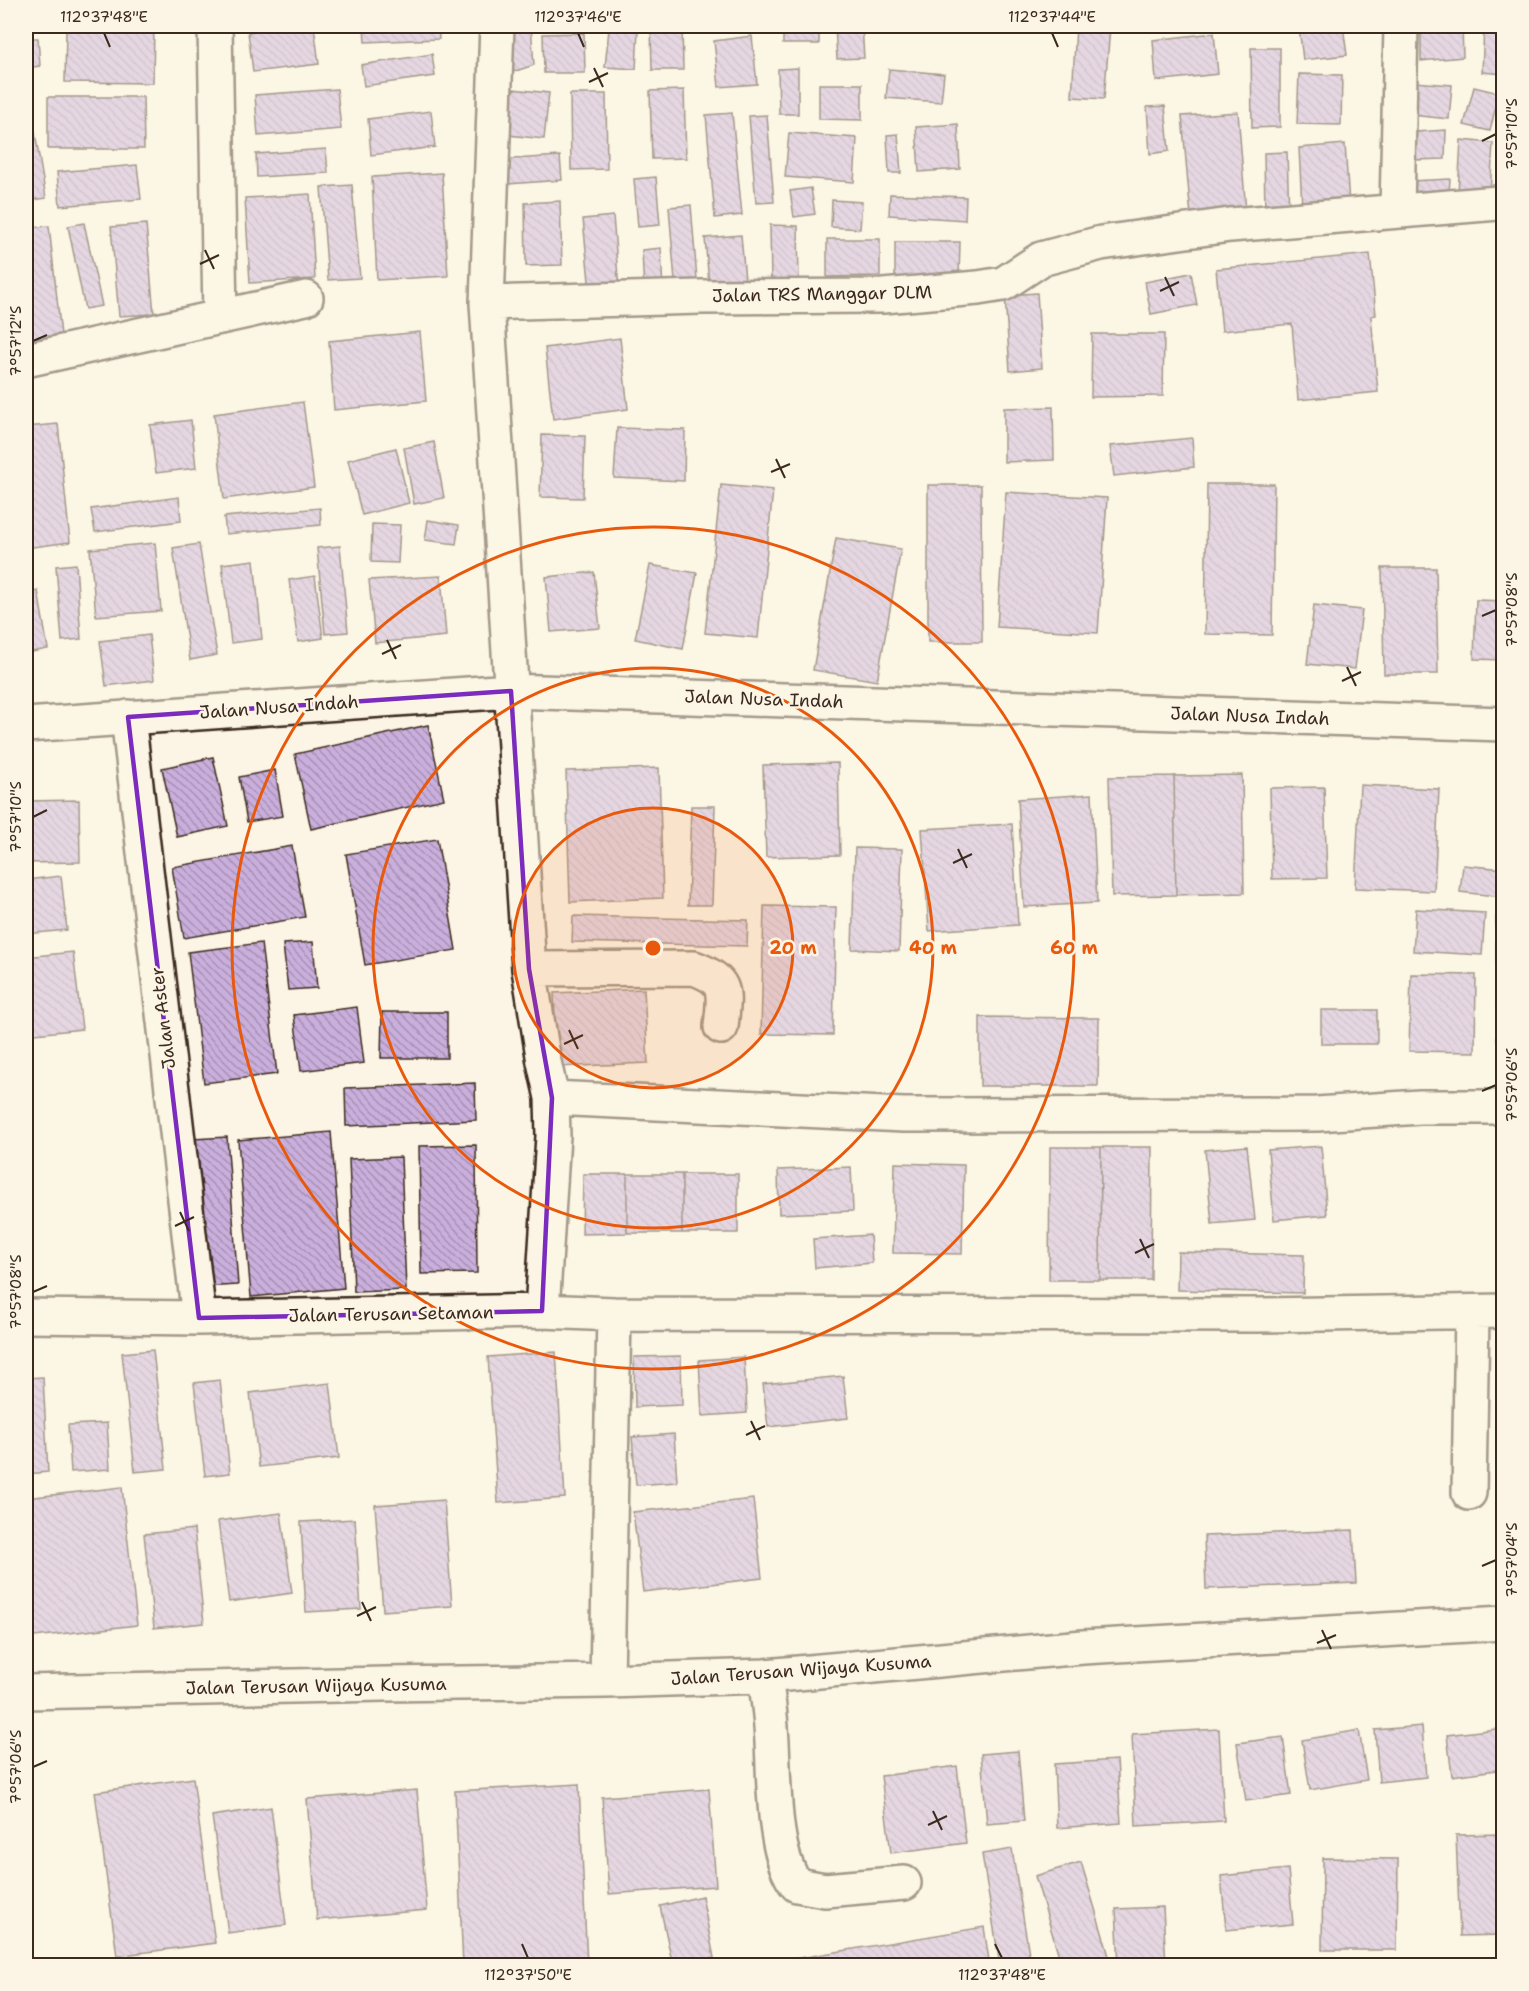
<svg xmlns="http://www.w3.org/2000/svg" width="1529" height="1991" font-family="'Shantell Sans',sans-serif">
  <defs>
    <pattern id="building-back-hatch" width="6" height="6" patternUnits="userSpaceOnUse" patternTransform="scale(1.5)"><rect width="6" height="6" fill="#caafdd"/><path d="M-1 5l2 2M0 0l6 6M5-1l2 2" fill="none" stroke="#a58fb3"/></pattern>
  </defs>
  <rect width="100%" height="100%" fill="#fcf5e5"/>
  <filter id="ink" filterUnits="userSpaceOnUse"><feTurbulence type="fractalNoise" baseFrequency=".0167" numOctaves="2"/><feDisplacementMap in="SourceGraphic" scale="12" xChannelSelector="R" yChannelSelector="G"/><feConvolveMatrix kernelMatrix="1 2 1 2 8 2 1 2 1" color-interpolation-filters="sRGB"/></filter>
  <g filter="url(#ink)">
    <path fill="url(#building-back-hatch)" stroke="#3b2a1e" stroke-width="1.5" d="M66,26H154L153,83L65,82Z
      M299,26H314L319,64L253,72L248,32Z
      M364,26H438L439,39L365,42Z
      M509,26H531L534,65L513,72Z
      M651,26H682L683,70H652Z
      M783,26H819V44H783Z
      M835,26H862L864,58L837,59Z
      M888,26H921V27L888,31Z
      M1076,26L1110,28L1104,99L1072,97Z
      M1310,26H1343L1347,55L1303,60L1299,27Z
      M1421,26H1462L1463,57L1421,61Z
      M1484,26H1504V74L1482,72Z
      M609,29L638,30L636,69L605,67Z
      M584,33L585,73H544L543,34Z
      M1214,33L1218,74L1156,81L1153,40Z
      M752,36L757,84L719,87L714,41Z
      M26,38H38L40,66L26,68Z
      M1251,48H1280V127L1252,128Z
      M432,54L435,76L364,86L361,65Z
      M798,68V114H779L778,69Z
      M889,69L944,74L941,102L886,98Z
      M1299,74L1342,75L1341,125L1297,124Z
      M1414,82L1452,85L1449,119L1411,115Z
      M819,84H862V120L819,119Z
      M1474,87L1499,93L1490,131L1464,125Z
      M337,89L341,129L258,136L255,95Z
      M513,89L549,93L544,139L508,135Z
      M684,90L686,158L652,159L650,91Z
      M570,94H606L607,169L571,170Z
      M48,97H143L144,149H48Z
      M1165,106L1169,151L1150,154L1147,107Z
      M431,111L435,147L371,155L368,119Z
      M1238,112L1246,212L1191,217L1182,116Z
      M732,113L742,215L715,218L706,115Z
      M32,115L46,198L26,201V116Z
      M767,115L774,202L756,203L749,116Z
      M958,124L960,169L919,172L916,127Z
      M1446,130L1445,159L1415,160L1416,132Z
      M789,133L857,138L854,182L785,177Z
      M898,134L901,173H889L887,135Z
      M1461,140L1493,143L1490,195L1458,193Z
      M1345,144L1349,204L1302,207L1299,148Z
      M326,149L328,173L257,177L256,154Z
      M1287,152L1289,215H1265L1264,153Z
      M560,156L562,180L496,185L495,160Z
      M137,165L141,199L60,206L57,172Z
      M442,173L448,276L377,280L372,177Z
      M656,177L660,225L638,227L634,179Z
      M1450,179L1448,205L1410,207L1411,181Z
      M352,185L360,278L328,280L321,187Z
      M811,188L815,214L794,217L790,191Z
      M310,194L315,279L250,283L245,198Z
      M890,194L966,197L965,220L889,215Z
      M832,200L862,202L860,229L831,227Z
      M560,201L562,265L526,266L525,203Z
      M691,205L698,292L676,294L669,207Z
      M613,216L619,289L590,292L583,219Z
      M84,223L102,306L85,309L68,226Z
      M146,224L154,314L119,316L111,227Z
      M770,225L798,226L799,283H771Z
      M49,226L61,335L27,339L26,228Z
      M741,235L746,291L710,295L705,238Z
      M827,239H880V276L827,277Z
      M895,242H960L959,278L895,277Z
      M661,248L663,292L644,294L642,250Z
      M1370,254L1376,315L1371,316L1378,392L1298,400L1292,324L1222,331L1216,269Z
      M1191,273L1197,305L1151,314L1145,282Z
      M1037,293L1042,368L1010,371L1005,295Z
      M420,332L426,401L334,410L329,341Z
      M1092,334H1164L1163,396L1091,397Z
      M620,338L628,409L553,419L545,348Z
      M303,402L314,487L224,499L214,414Z
      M1053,407L1054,460L1004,462V408Z
      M191,420L196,468L156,473L150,425Z
      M58,424L70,542L26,548V427Z
      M617,428L685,430L684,481L614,478Z
      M542,435L585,436L583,498L540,497Z
      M1192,438L1194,467L1114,476L1110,446Z
      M434,442L444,498L414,504L404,448Z
      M396,448L409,503L362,515L348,460Z
      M1207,484H1274L1272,635L1205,634Z
      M721,485L773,490L758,638L705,633Z
      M928,485H981L982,642H928Z
      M1006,492L1107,498L1098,633L997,627Z
      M179,497L181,521L95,532L91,509Z
      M320,508L321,525L226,534L224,517Z
      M428,520L459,525L456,544L425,540Z
      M372,524L400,525L398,563L371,562Z
      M836,538L901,549L877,681L813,670Z
      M155,543L161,611L96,616L90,549Z
      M199,544L217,655L190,660L173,548Z
      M340,546L348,632L325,634L317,548Z
      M254,560L262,639L231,643L222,564Z
      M76,564L81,639L62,641L56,566Z
      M650,565L697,573L683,649L635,639Z
      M1382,568H1436L1438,674H1384Z
      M594,572L600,628L551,632L546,577Z
      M315,576L323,638L298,642L289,580Z
      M441,576L446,636L375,643L369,580Z
      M38,591L48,649L26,653V593Z
      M1476,600L1504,601V660L1474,659Z
      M1314,605L1362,610L1355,669L1307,664Z
      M149,635L154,680L106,686L100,641Z
      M428,725L444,799L311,829L295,754Z
      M213,757L228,826L177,837L162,768Z
      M838,763L840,855L766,857L763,765Z
      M659,768L663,898L570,902L566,771Z
      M275,770L283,816L247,822L239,777Z
      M1242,775L1244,893L1176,895L1174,776Z
      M1174,776L1176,895L1112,896L1109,777Z
      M1360,785L1439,789L1434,891L1355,888Z
      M1324,787L1327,878L1272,879L1270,788Z
      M1092,794L1097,903L1024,907L1018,799Z
      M79,800L80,862L26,863V801Z
      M691,806H715L712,905H688Z
      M1012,824L1018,925L929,931L922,829Z
      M437,839L456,950L365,965L346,854Z
      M292,846L305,917L184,938L172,867Z
      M855,848L902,849L899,951L852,949Z
      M1463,865L1504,869V897L1460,892Z
      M61,876L67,930L26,934V880Z
      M764,906L836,907L833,1035L761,1034Z
      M1416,909L1485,913L1482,955L1413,951Z
      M573,916L748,920L747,946L572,942Z
      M1496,917H1504V1041H1497Z
      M313,942L317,988L288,990L283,944Z
      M261,943L277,1074L204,1083L188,952Z
      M73,952L82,1029L26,1035V957Z
      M1411,974L1476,975L1475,1052L1409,1051Z
      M644,989L648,1063L557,1067L554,993Z
      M357,1007L364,1063L301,1071L294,1015Z
      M1321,1010H1377V1044H1321Z
      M382,1012H447V1058H381Z
      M980,1017L1099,1018L1098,1086H980Z
      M475,1083L476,1120L346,1126L345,1088Z
      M331,1132L344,1288L251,1297L238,1140Z
      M227,1137L238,1285L203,1287L193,1139Z
      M476,1145L477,1273L421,1274L419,1146Z
      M1247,1146L1255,1220L1212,1224L1205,1150Z
      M1321,1146L1327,1215L1274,1220L1268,1150Z
      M1050,1147H1101L1100,1280H1049Z
      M1101,1147H1152L1151,1280H1100Z
      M401,1157L406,1290L354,1292L349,1159Z
      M895,1163L964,1165L962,1254L893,1253Z
      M851,1167L853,1211L779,1214L778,1170Z
      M583,1174H627V1233L582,1234Z
      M627,1174H682V1233H627Z
      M682,1174H738V1233H682Z
      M870,1235L872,1263L815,1268L813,1239Z
      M1178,1252L1304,1255L1303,1293L1177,1290Z
      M153,1350L166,1469L135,1472L122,1353Z
      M556,1352L565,1498L498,1503L488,1357Z
      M681,1356L682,1405L635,1407L634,1357Z
      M744,1357L747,1413L702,1416L699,1360Z
      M843,1376L848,1418L768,1427L763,1384Z
      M43,1377L48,1472L26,1474V1378Z
      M220,1380L230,1473L205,1476L194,1383Z
      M330,1383L339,1458L259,1467L250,1393Z
      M107,1423L110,1469L71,1472L68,1425Z
      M674,1434L677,1482L636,1485L632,1437Z
      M122,1487L137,1625L26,1638V1498Z
      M753,1499L762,1578L643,1592L633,1512Z
      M444,1500L452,1606L383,1611L375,1505Z
      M281,1513L292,1593L229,1602L218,1521Z
      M355,1519L361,1609L306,1612L301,1522Z
      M194,1529L204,1623L154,1628L144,1534Z
      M1353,1530L1356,1583L1206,1589L1204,1536Z
      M1422,1726L1426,1777L1379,1782L1375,1730Z
      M1504,1728V1769L1452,1776L1447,1735Z
      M1219,1729L1224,1821L1136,1826L1132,1734Z
      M1359,1730L1367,1780L1310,1790L1302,1740Z
      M1283,1737L1291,1795L1246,1801L1237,1743Z
      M1018,1751L1024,1821L987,1824L981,1754Z
      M1117,1760L1121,1823L1057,1828L1054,1764Z
      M957,1766L966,1843L891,1853L881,1776Z
      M193,1778L215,1943L117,1956L95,1792Z
      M579,1784L587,1966H463L455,1791Z
      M709,1789L716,1886L609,1894L602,1797Z
      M417,1790L427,1910L317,1920L307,1799Z
      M271,1807L286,1925L228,1933L212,1816Z
      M1504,1834V1935L1460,1936L1456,1835Z
      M1012,1849L1031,1966H1000L982,1854Z
      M1323,1858L1398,1859L1397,1950H1322Z
      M1081,1862L1112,1966H1062L1035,1876Z
      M1288,1869L1293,1924L1226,1930L1221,1876Z
      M702,1896L714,1958L673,1966L660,1906Z
      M1163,1907L1166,1966H1119L1116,1909Z
      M984,1927L989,1961L960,1966H752Z
      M1348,1963L1349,1966H1306Z"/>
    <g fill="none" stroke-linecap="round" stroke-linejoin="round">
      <g stroke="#3b2a1e" stroke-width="38">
        <path id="street" d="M215,26L220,317
          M497,26L487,303L529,969L544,1062L552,1098L904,1115L1317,1114L1420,1107H1504
          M1397,210L1401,26
          M487,303L701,297L883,296L978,288L1003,284L1041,259L1101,243L1230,225L1498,203
          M26,360L306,298
          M128,717L199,1318
          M26,725L511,691L1504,724
          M529,969L694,968C730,981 724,994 721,1027
          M542,1311L553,1136L552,1098
          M26,1316L199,1318L542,1311L614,1314L1256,1315L1504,1311
          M1469,1493L1472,1312
          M765,1676C767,1693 770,1710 771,1727C775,1770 770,1852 797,1885L825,1890L904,1883
          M607,1681L614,1314
          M26,1692L385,1684L607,1681L765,1676L1083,1647L1504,1623"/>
      </g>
      <use href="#street" stroke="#fcf5e5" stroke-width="33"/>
    </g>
  </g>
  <path d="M0 0H1529V1991H0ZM511,691L529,969L552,1098L542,1311L199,1318L128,717Z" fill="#fcf5e5" fill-opacity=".55" fill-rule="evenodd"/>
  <path fill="none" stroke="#7b2cbf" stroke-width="4.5" stroke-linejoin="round" d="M511,691L529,969L552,1098L542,1311L199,1318L128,717Z"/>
  <path fill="none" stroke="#3b2a1e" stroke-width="2" d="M104,33L110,47M578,33L584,47M1052,33L1058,47M594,68L603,87M589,82L608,73M1482,141L1496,134M205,250L214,269M200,264L219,255M1165,277L1174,296M1160,291L1179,282M33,341L47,335M776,459L785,478M771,472L790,464M1482,616L1496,610M387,640L396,659M382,654L401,645M1347,667L1356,686M1342,681L1361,672M33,817L47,810M958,849L967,868M953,863L972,854M569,1030L578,1049M564,1044L583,1035M1482,1091L1496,1085M180,1212L189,1231M175,1226L194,1217M1140,1239L1149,1258M1135,1253L1154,1244M33,1292L47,1286M751,1421L760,1440M746,1435L765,1426M1482,1566L1496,1560M362,1602L371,1621M357,1616L376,1607M1322,1630L1331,1649M1317,1643L1336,1635M33,1767L47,1761M933,1811L942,1830M928,1825L947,1816M522,1944L528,1958M995,1944L1002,1958"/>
  <circle cx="653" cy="948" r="140" fill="#e8590c" fill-opacity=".12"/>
  <g fill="none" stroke="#e8590c" stroke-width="3">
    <circle cx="653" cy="948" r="140"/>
    <circle cx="653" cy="948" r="280"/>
    <circle cx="653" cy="948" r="421"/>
  </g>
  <g text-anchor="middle" stroke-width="5" stroke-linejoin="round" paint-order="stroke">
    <g font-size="18" fill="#3b2a1e" stroke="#fcf5e5">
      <text transform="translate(822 294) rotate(-1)" y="6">Jalan TRS Manggar DLM</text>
      <text transform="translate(764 699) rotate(2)" y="6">Jalan Nusa Indah</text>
      <text transform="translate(279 707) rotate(-4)" y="6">Jalan Nusa Indah</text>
      <text transform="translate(1250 716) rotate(2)" y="6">Jalan Nusa Indah</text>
      <text transform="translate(163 1018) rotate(-97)" y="6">Jalan Aster</text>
      <text transform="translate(391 1314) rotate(-1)" y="6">Jalan Terusan Setaman</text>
      <text transform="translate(801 1670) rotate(-4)" y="6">Jalan Terusan Wijaya Kusuma</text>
      <text transform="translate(316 1686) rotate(-1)" y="6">Jalan Terusan Wijaya Kusuma</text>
    </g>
  </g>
  <circle cx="653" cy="948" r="9" fill="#e8590c" stroke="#fcf5e5" stroke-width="3"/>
  <g font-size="18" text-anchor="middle" font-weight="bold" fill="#e8590c" stroke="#fcf5e5" stroke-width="5" stroke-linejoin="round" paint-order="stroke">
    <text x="793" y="954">20 m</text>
    <text x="933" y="954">40 m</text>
    <text x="1074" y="954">60 m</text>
  </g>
  <rect width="1529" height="1991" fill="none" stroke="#fcf5e5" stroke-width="66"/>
  <rect x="33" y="33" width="1463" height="1925" fill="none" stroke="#3b2a1e" stroke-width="2"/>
  <g font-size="15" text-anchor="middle" fill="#3b2a1e">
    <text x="104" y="22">112°37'48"E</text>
    <text x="578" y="22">112°37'46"E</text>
    <text x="1052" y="22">112°37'44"E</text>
    <text transform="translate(1512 134) rotate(-90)" y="5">7°57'10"S</text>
    <text transform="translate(16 341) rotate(-90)" y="5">7°57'12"S</text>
    <text transform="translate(1512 610) rotate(-90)" y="5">7°57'08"S</text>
    <text transform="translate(16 817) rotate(-90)" y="5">7°57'10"S</text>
    <text transform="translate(1512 1085) rotate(-90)" y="5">7°57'06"S</text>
    <text transform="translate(16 1292) rotate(-90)" y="5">7°57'08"S</text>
    <text transform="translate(1512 1560) rotate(-90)" y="5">7°57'04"S</text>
    <text transform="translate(16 1767) rotate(-90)" y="5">7°57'06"S</text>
    <text x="528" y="1980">112°37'50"E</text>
    <text x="1002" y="1980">112°37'48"E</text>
  </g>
</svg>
